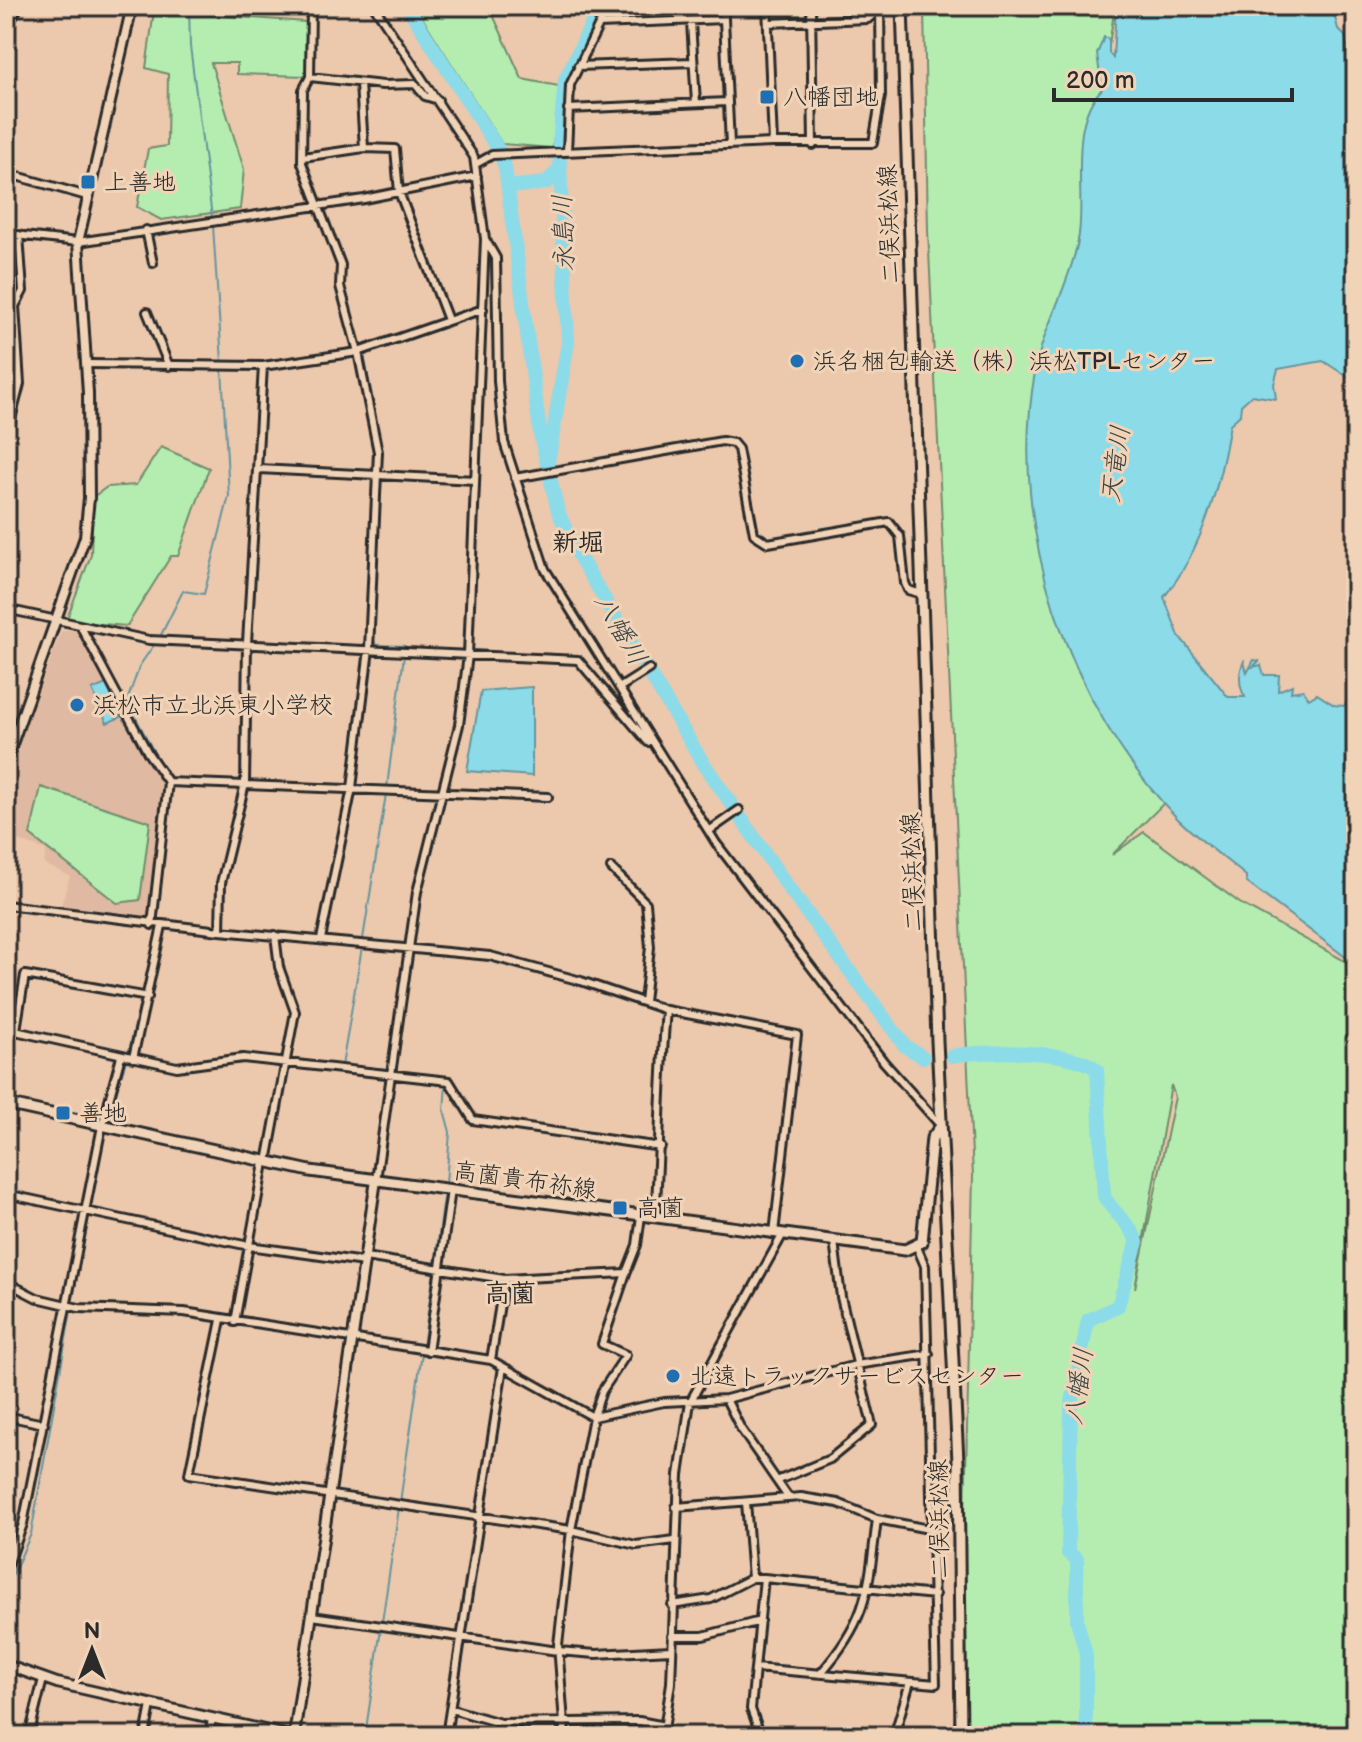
<svg xmlns="http://www.w3.org/2000/svg" width="1362" height="1742" font-family="'Balsamiq Sans','Klee One',sans-serif">
  <rect width="100%" height="100%" fill="#ecc8ad"/>
  <filter id="ink" filterUnits="userSpaceOnUse"><feTurbulence type="fractalNoise" baseFrequency=".0125" numOctaves="2"/><feDisplacementMap in="SourceGraphic" scale="16" xChannelSelector="R" yChannelSelector="G"/><feConvolveMatrix kernelMatrix="1 2 1 2 8 2 1 2 1" color-interpolation-filters="sRGB"/></filter>
  <g filter="url(#ink)">
    <path fill="#dfb9a1" d="M69,630L82,632L165,788L151,920L60,909L70,876L44,864L46,850L6,836V778L61,632Z"/>
    <path fill="#b5edb0" stroke="#708c6e" stroke-width="2" fill-rule="evenodd" d="M415,6H489L522,79L564,87L552,148L502,144Z
      M924,6H1115L1079,236L1030,455L1112,731L1164,803L1112,855L1144,832L1241,904L1356,967V1736H953L962,1640L973,1176L928,230ZM1171,1085L1175,1097L1135,1288Z
      M154,11L306,22L307,76L237,74V63H211L244,169L240,209L161,220L137,207L148,149L167,146L168,74L146,68Z
      M161,447L209,468L178,556H171L127,626L66,621L91,555L93,497L107,487L136,485Z
      M41,787L150,822L140,900L117,903L30,835Z"/>
    <path fill="#8cdbe9" stroke="#65959d" stroke-width="2" d="M1116,6H1332L1338,29L1345,36L1356,90V382L1323,361L1278,369L1274,384L1276,399L1252,395L1241,405L1240,415L1230,424C1220,484 1203,549 1164,597L1179,636L1228,697H1245C1239,687 1238,673 1244,661L1247,673L1254,660L1259,661L1253,667L1261,665L1264,675H1279L1278,691L1292,685L1291,692L1303,690L1309,699L1317,694L1334,705L1344,706L1347,701L1356,709V965L1246,882V876C1223,857 1198,839 1177,818C1068,705 1007,528 1035,372C1043,327 1069,286 1078,241C1087,197 1066,124 1102,89L1097,54L1104,37L1109,39V53L1113,58Z
      M106,684L121,717L107,723L92,690Z
      M532,687V776L467,771L481,691Z"/>
    <g fill="none" stroke-linecap="round" stroke-linejoin="round">
      <path stroke="#65959d" stroke-width="2" d="M189,6L190,46L212,217
        M6,36L18,14
        M213,226L222,362
        M313,362L352,358
        M267,369L279,367
        M224,370L257,371
        M381,472V452L364,355L446,327
        M381,479L374,641L376,645L405,646
        M160,637L183,591L204,594L229,496L222,368
        M156,642L140,665L127,701L164,771
        M387,787L404,655
        M363,939L386,794
        M362,947L342,1066L386,1069
        M143,993L156,933L171,786
        M128,1055L141,999
        M398,1071L445,1076
        M446,1085L444,1110L450,1132L446,1183
        M109,1112L126,1061
        M90,1208L104,1134
        M435,1264L444,1198
        M72,1303L89,1216
        M400,1502L434,1271
        M6,1589L31,1534L71,1311
        M365,1736L399,1508"/>
      <path stroke="#8cdbe9" stroke-width="14" d="M407,6L498,149L505,167L541,439L558,511L574,548L702,761L790,890L905,1046L923,1057
        M508,187L546,183L561,167
        M548,463L568,342L559,144L565,80L600,6
        M952,1056C981,1050 1077,1049 1097,1070L1104,1196C1113,1214 1131,1223 1137,1242L1118,1306L1088,1320L1071,1407L1068,1553L1077,1559V1621L1086,1654V1736"/>
      <g stroke="#2b2b2b" stroke-width="12">
        <path id="minor" d="M311,6L310,77L303,90L302,163L341,265L340,286L358,352L378,452L369,649L352,788L321,939
          M374,6L474,157L485,239L496,258L498,381L504,442L545,569L716,843L884,1062L941,1126
          M724,6V19
          M767,6L773,143
          M811,6L813,145
          M852,6L853,19
          M691,22L696,103
          M768,23L868,19L879,9
          M599,24L724,19L730,145
          M6,29L19,6
          M578,66L693,62
          M310,77L383,85L415,84L425,96L438,100
          M568,109L727,102
          M364,148L395,149L399,192L448,320
          M567,152L570,85L608,6
          M303,157L364,148L360,83
          M476,164L492,155L773,143H873L881,96L880,6
          M6,173L87,196
          M146,230L153,263
          M6,234L78,242L364,199L477,176
          M147,312L169,366
          M87,364L263,366L358,352L483,309
          M263,366L247,643L245,784L221,883L220,931L490,956L581,981L666,1010L797,1035L774,1233
          M6,439L20,384L15,306L23,291L19,235
          M259,469L475,480
          M515,478L722,441L733,443L738,449L754,534L768,543L889,522L900,536L905,583L908,590L922,594
          M6,609L149,640L578,660L648,742
          M82,629L148,753L168,782L152,925
          M619,688L649,669
          M168,782L548,797
          M709,831L739,810
          M611,868L646,903L650,947L644,1002
          M6,905L220,931
          M6,1029L177,1067L243,1058L449,1081L473,1120L661,1147
          M16,1030L25,975L148,997
          M133,1058L162,926
          M267,1162L295,1012L279,967L275,935
          M376,1180L417,892L459,725L468,655L485,239
          M6,1194L249,1246L364,1262
          M655,1218C660,1148 660,1079 666,1010
          M365,1257L504,1279L626,1273L637,1245L641,1216
          M6,1282L37,1298L79,1308L184,1312L491,1360L593,1417L664,1402L726,1399L741,1429L788,1497
          M221,1320L189,1474L571,1530L636,1545L675,1540
          M235,1322L264,1163
          M428,1351L451,1190
          M491,1360L504,1279
          M726,1399L856,1365L929,1354
          M6,1416L44,1424
          M779,1480L830,1459L872,1425L841,1297L834,1241
          M746,1502L752,1578
          M676,1507L801,1497L838,1503L877,1519L934,1530
          M6,1571L23,1524L102,1126L121,1056
          M672,1605L711,1599L752,1578H764L935,1595
          M312,1616L558,1651L596,1654L671,1650
          M672,1636H703L760,1621
          M755,1668L936,1684L925,1266L917,1247
          M820,1674C869,1618 868,1590 877,1519
          M451,1709L500,1723L639,1721L665,1726
          M29,1736L43,1679
          M145,1736L151,1705
          M209,1736L212,1719
          M446,1736L503,1367
          M565,1736L558,1645L571,1530L593,1417L602,1391L626,1355L602,1344L626,1273
          M663,1736L671,1683L679,1475L690,1402L783,1234
          M761,1736L751,1709L764,1578
          M894,1736L910,1682"/>
      </g>
      <g stroke="#2b2b2b" stroke-width="14">
        <path id="tertiary" d="M6,761L85,537L89,498L88,393L78,242L132,6
          M6,1665L57,1683L291,1736
          M294,1736L376,1180"/>
      </g>
      <g stroke="#2b2b2b" stroke-width="15">
        <path id="secondary" d="M902,6L937,1041L958,1461L961,1736
          M6,1104L310,1171L905,1250L922,1242L932,1138L941,1126"/>
      </g>
      <use href="#minor" stroke="#f1d4b7" stroke-width="6"/>
      <use href="#tertiary" stroke="#f1d4b7" stroke-width="8"/>
      <use href="#secondary" stroke="#f1d4b7" stroke-width="9"/>
    </g>
  </g>
  <g fill="#1f6fb2" stroke="#f1d4b7" stroke-width="3">
    <rect x="759" y="89" width="16" height="16" rx="4"/>
    <rect x="80" y="174" width="16" height="16" rx="4"/>
    <circle cx="797" cy="361" r="8"/>
    <circle cx="77" cy="705" r="8"/>
    <rect x="55" y="1105" width="16" height="16" rx="4"/>
    <rect x="612" y="1200" width="16" height="16" rx="4"/>
    <circle cx="673" cy="1376" r="8"/>
  </g>
  <g text-anchor="middle" stroke-width="6" stroke-linejoin="round" paint-order="stroke">
    <g font-size="24" fill="#2b2b2b" stroke="#f1d4b7" text-anchor="start">
      <text x="783" y="105">八幡団地</text>
      <text x="104" y="190">上善地</text>
      <text x="813" y="369">浜名梱包輸送（株）浜松TPLセンター</text>
      <text x="93" y="713">浜松市立北浜東小学校</text>
      <text x="79" y="1121">善地</text>
      <text x="636" y="1216">高薗</text>
      <text x="689" y="1384">北遠トラックサービスセンター</text>
    </g>
    <g font-size="24" fill="#2b2b2b" stroke="#f1d4b7">
      <text transform="translate(889 224) rotate(-92)" y="8">二俣浜松線</text>
      <text transform="translate(912 872) rotate(-92)" y="8">二俣浜松線</text>
      <text transform="translate(525 1180) rotate(8)" y="8">高薗貴布祢線</text>
      <text transform="translate(939 1519) rotate(-91)" y="8">二俣浜松線</text>
    </g>
    <g font-size="26" font-style="italic" fill="#3a4548" stroke="#f1d4b7">
      <text transform="translate(563 233) rotate(-92)" y="9">永島川</text>
      <text transform="translate(1115 464) rotate(-82)" y="9">天竜川</text>
      <text transform="translate(621 629) rotate(60)" y="9">八幡川</text>
      <text transform="translate(1078 1386) rotate(-82)" y="9">八幡川</text>
    </g>
    <g font-size="26" font-weight="bold" fill="#2b2b2b" stroke="#f1d4b7">
      <text x="578" y="551">新堀</text>
      <text x="510" y="1302">高薗</text>
    </g>
  </g>
  <rect width="1362" height="1742" fill="none" stroke="#f1d4b7" stroke-width="32"/>
  <rect x="16" y="16" width="1330" height="1710" fill="none" stroke="#2b2b2b" stroke-width="3" filter="url(#ink)"/>
  <g transform="translate(92 1650)" stroke="#f1d4b7" stroke-width="6" paint-order="stroke">
  <path d="M0-6L14 30L0 20L-14 30Z" fill="#2b2b2b"/>
  <text y="-12" font-size="22" font-weight="bold" text-anchor="middle" fill="#2b2b2b">N</text>
  </g>
  <path d="M1054 88v12h238v-12" fill="none" stroke="#2b2b2b" stroke-width="4"/>
  <text x="1066" y="88" font-size="24" fill="#2b2b2b" stroke="#f1d4b7" stroke-width="6" paint-order="stroke">200 m</text>
</svg>
